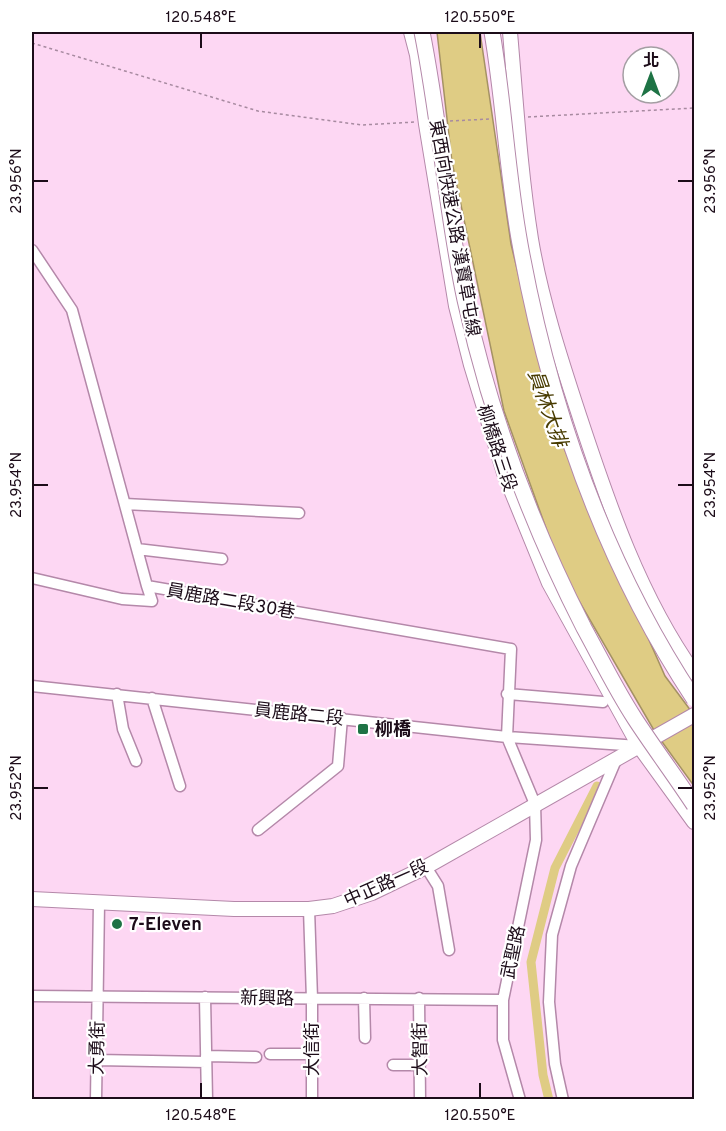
<svg xmlns="http://www.w3.org/2000/svg" width="726" height="1131" font-family="Overpass,'Noto Sans TC',sans-serif">
  <rect width="100%" height="100%" fill="#fdd7f3"/>
  <path fill="#dfcc84" stroke="#a49264" stroke-width="1.5" d="M437,32H480L511,244L556,430L665,676L694,715V786L655,732L561,570L504,411L452,162Z"/>
  <g fill="none" stroke-linecap="round" stroke-linejoin="round">
    <path stroke="#dfcc84" stroke-width="9" d="M549,1100L543,1075L531,962L555,868L597,786"/>
    <g stroke="#b488a9" stroke-width="13">
      <path id="minor" d="M32,250L72,310L147,586L511,649L507,737L535,804L536,840L503,1000V1040L520,1100
        M125,504L299,513
        M137,549L222,559
        M32,578L122,599L152,601L147,586
        M32,686L507,737L639,746
        M117,694L123,729L136,761
        M507,694L603,702
        M152,698L180,786
        M258,830L338,766L342,718
        M426,867L438,886L449,950
        M309,909L312,999V1100
        M32,996L503,1000
        M205,997L207,1100
        M364,998L365,1038
        M419,998L420,1100
        M270,1054H311
        M206,1056L256,1057
        M97,1060L206,1062
        M393,1065H420
        M96,1100L99,903
        M563,1100L555,1064L549,1002L552,935L571,866L616,760"/>
    </g>
    <g stroke="#b488a9" stroke-width="16">
      <path id="major" d="M411,32L417,55L426,124L456,306L471,365L504,473L549,583L639,746L694,822
        M510,32C516,101 520,170 531,239C541,299 561,360 580,418C609,506 640,597 694,673
        M32,899L234,909H309L333,906L372,893L426,867L694,715"/>
    </g>
    <path stroke="#a78aa0" stroke-width="1.5" stroke-dasharray="3 3" stroke-linecap="butt" d="M32,43L258,111L362,125L415,122
      M528,117L694,108
      M450,121L490,119"/>
    <use href="#minor" stroke="#fff" stroke-width="10"/>
    <use href="#major" stroke="#fff" stroke-width="14"/>
    <g stroke="#b488a9" stroke-width="17" stroke-linecap="butt">
      <path id="highway-bridge" d="M422,32C440,121 446,212 465,300C490,415 531,524 584,628C601,659 616,690 635,719C654,748 675,776 694,805
        M492,32C504,102 507,173 520,244C549,404 604,563 694,699"/>
    </g>
    <use href="#highway-bridge" stroke="#fff" stroke-width="15"/>
  </g>
  <path fill="none" stroke="#1c0c19" stroke-width="2" d="M201,33V48M480,33V48M33,181H48M678,181H693M33,485H48M678,485H693M33,788H48M678,788H693M201,1083V1098M480,1083V1098"/>
  <g fill="#1e7345" stroke="#fff" stroke-width="2">
    <rect x="357" y="723" width="12" height="12" rx="3"/>
    <circle cx="117" cy="924" r="6"/>
  </g>
  <g text-anchor="middle" stroke-width="4.5" stroke-linejoin="round" paint-order="stroke">
    <g font-size="18" fill="#1c0c19" stroke="#fff">
      <text transform="translate(455 228) rotate(80)" y="6">東西向快速公路 漢寶草屯線</text>
      <text transform="translate(497 448) rotate(72)" y="6">柳橋路三段</text>
      <text transform="translate(231 601) rotate(10)" y="6">員鹿路二段30巷</text>
      <text transform="translate(299 714) rotate(6)" y="6">員鹿路二段</text>
      <text transform="translate(386 883) rotate(-24)" y="6">中正路一段</text>
      <text transform="translate(513 952) rotate(-78)" y="6">武聖路</text>
      <text transform="translate(267 998) rotate(1)" y="6">新興路</text>
      <text transform="translate(97 1048) rotate(-89)" y="6">大勇街</text>
      <text transform="translate(312 1049) rotate(-90)" y="6">大信街</text>
      <text transform="translate(420 1049) rotate(-91)" y="6">大智街</text>
    </g>
    <g font-size="18" font-weight="bold" fill="#1c0c19" stroke="#fff" text-anchor="start">
      <text x="375" y="735">柳橋</text>
      <text x="129" y="930">7-Eleven</text>
    </g>
    <g font-size="20" font-style="italic" fill="#483b00" stroke="#fff">
      <text transform="translate(548 408) rotate(71)" y="7">員林大排</text>
    </g>
  </g>
  <rect width="726" height="1131" fill="none" stroke="#ffffff" stroke-width="66"/>
  <g transform="translate(651 75)"><circle r="28" fill="#ffffff" stroke="#a49ea3" stroke-width="1.5"/>
  <path d="M0-4.5L10 22L0 15L-10 22Z" fill="#1e7345"/>
  <text y="-9" font-size="16" font-weight="bold" text-anchor="middle" fill="#1c0c19">北</text>
  </g>
  <rect x="33" y="33" width="660" height="1065" fill="none" stroke="#1c0c19" stroke-width="2"/>
  <g font-size="15" text-anchor="middle" fill="#1c0c19">
    <text x="201" y="22">120.548°E</text>
    <text x="480" y="22">120.550°E</text>
    <text transform="translate(16 181) rotate(-90)" y="5">23.956°N</text>
    <text transform="translate(710 181) rotate(-90)" y="5">23.956°N</text>
    <text transform="translate(16 485) rotate(-90)" y="5">23.954°N</text>
    <text transform="translate(710 485) rotate(-90)" y="5">23.954°N</text>
    <text transform="translate(16 788) rotate(-90)" y="5">23.952°N</text>
    <text transform="translate(710 788) rotate(-90)" y="5">23.952°N</text>
    <text x="201" y="1120">120.548°E</text>
    <text x="480" y="1120">120.550°E</text>
  </g>
</svg>
